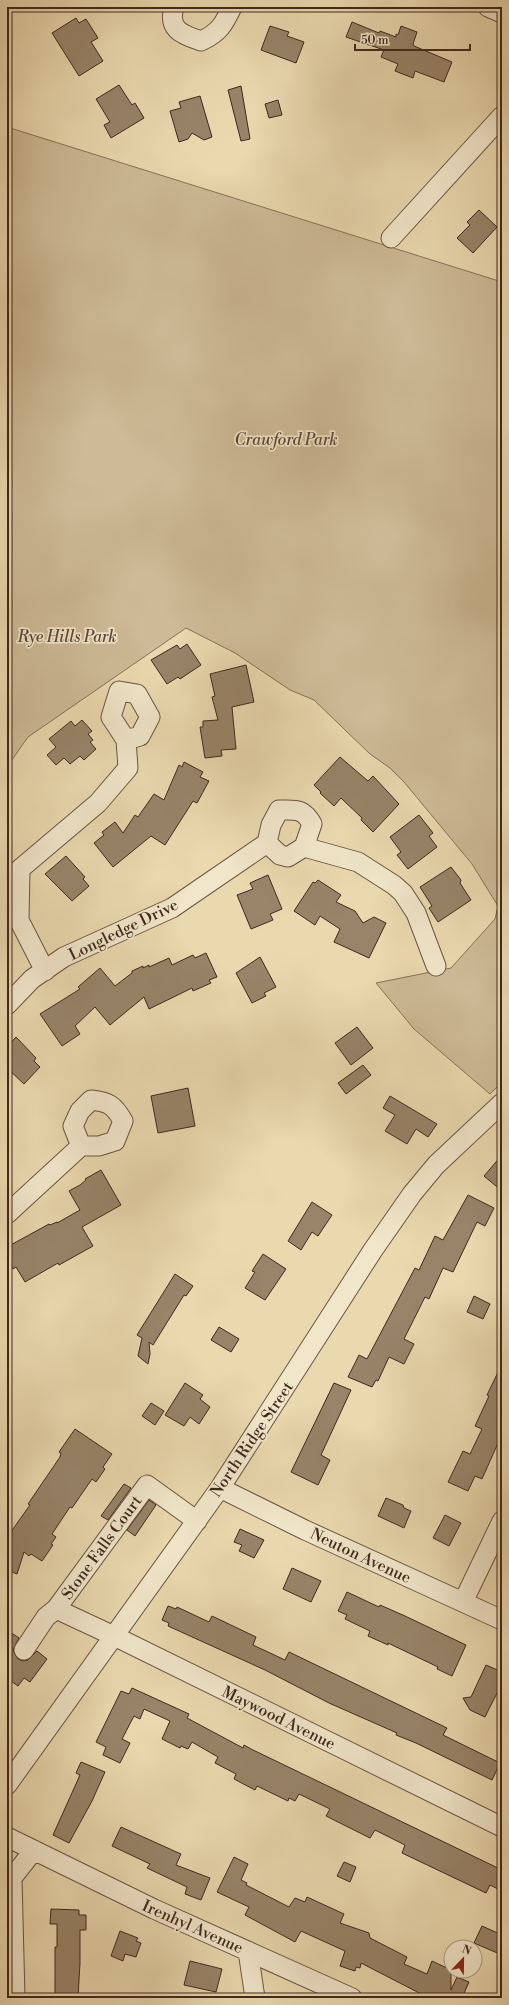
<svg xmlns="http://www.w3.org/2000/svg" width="509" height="2005" font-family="'Libre Bodoni',serif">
  <rect width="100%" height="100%" fill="#ead8ae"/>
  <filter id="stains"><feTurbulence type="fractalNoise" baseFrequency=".005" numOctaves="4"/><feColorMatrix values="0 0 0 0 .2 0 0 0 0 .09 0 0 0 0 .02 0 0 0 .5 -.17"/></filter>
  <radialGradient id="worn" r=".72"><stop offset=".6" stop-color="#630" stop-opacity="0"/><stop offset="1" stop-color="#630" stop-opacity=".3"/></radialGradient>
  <path fill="#cdba96" stroke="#86715a" d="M7,127L502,282V1082L490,1094L414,1029L376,983L451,968L495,919L498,906L472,864L404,782L390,768L370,754L314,700L290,690L235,653L186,628L28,737L7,767Z"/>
  <path fill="#988469" stroke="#40281e" d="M76,18L79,23L86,19L98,38L91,42L103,61L79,76L52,33Z
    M352,22L379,33L380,31L396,37V34L398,35L401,26L417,32L413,44L414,46L452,62L444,82L415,71L413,78L395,71L398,64L381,57L384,50L346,37Z
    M270,26L289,32L287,36L304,42L296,63L261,50Z
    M119,85L132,105L135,103L144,118L111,138L104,125L110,122L96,99Z
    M241,86L250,139L241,141L228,90Z
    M200,96L212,137L204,140L192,133L188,139L179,142L170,111L181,108L179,102Z
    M278,100L282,115L269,118L265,104Z
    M479,210L497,227L473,253L457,238L470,225L467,222Z
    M187,644L201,665L180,679L178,677L167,684L151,660L177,645L180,649Z
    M246,665L254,702L232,707L236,749L221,750L222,756L205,758L200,727H203V721L218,720L212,697L215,696L210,674Z
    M82,720L92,731L88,734L93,740L90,742L96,749L84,760L80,756L70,764L64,758L56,765L47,755L56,747L49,739L71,721L75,726Z
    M340,757L368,781L373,776L399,804L373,832L361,820L362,818L341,798L334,806L320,793L321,792L314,785Z
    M184,762L203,772L200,777L209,781L197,803L193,801L165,845L151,836L113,867L94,843L104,835L102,832L115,822L123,833L135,815L138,817L154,794L164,800L179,765L182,767Z
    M419,815L433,833L429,836L437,847L408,869L397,855L401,852L390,837Z
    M66,856L85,877L83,879L89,886L72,901L45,874Z
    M451,867L461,880L460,883L471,900L438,922L429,908L432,906L420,887Z
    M268,875L282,909L270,914L273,920L251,929L237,895L253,889L250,883Z
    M318,880L341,895L336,902L355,911L363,923L374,917L386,923L369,958L334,942L340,929L320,916L315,925L294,911L313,882L315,883Z
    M206,953L217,977L209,980L211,983L193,991L192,988L149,1009L144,997L110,1025L95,1007L75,1026L80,1034L62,1046L40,1014L80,989L78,987L100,968L115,986L132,973V971L143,966V968L149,965V967L169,958L172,965L193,955L195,958Z
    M260,957L276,987L264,993L266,996L252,1003L236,973Z
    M357,1027L373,1048L351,1065L335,1043Z
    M16,1037L36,1058L34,1061L40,1067L24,1084L7,1068V1047Z
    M363,1065L371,1075L346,1094L338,1083Z
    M188,1088L195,1126L158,1133L151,1096Z
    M390,1096L437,1124L428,1137L416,1129L407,1144L385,1131L395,1115L383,1108Z
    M502,1155V1191L484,1176Z
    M101,1170L121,1205L82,1227L93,1246L59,1265L58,1263L25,1282L16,1267L13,1269L7,1258V1247L49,1224L50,1225L57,1222V1223L80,1210L69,1191L80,1185L86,1180L85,1179Z
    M468,1195L494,1208L485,1226L477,1222L453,1272L443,1268L429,1299L425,1297L404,1339L414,1344L404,1364L389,1357L378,1381L376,1380L372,1387L348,1377L359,1355L367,1359L415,1268L419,1270L435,1236L443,1240Z
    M312,1202L332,1215L318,1236L312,1232L301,1250L288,1241Z
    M263,1254L286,1269L265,1300L245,1288L255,1272L252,1271Z
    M175,1274L193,1286L186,1296L184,1295L153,1345L149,1342L150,1354L148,1364L138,1356L142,1338L137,1335Z
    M474,1296L490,1304L483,1319L467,1312Z
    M219,1327L239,1339L231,1352L211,1340Z
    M502,1364V1434L482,1479L475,1476L468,1491L448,1482L463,1451L470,1454L482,1429L475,1426L489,1396L487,1395Z
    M185,1383L203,1395L200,1399L210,1407L199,1424L190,1417L184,1426L165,1415Z
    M334,1383L351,1390L321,1455L330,1460L318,1485L291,1472Z
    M151,1403L164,1411L155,1425L142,1416Z
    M75,1429L112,1454L103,1467L105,1469L96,1482L92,1479L72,1508L70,1507L52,1534L56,1537L51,1544L53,1545L42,1561L31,1554L29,1556L24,1552L17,1574L7,1570V1541L10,1538L8,1536L30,1505L28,1504L60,1457L61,1453L59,1452Z
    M124,1484L131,1488L108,1520L101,1516Z
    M386,1498L403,1505L404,1508L411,1511L404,1528L378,1516Z
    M149,1500L156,1505L135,1536L127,1530Z
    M445,1515L461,1523L449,1546L433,1538Z
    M240,1529L264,1540L254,1558L239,1551L242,1545L234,1542Z
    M292,1568L321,1581L311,1602L283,1589Z
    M347,1592L379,1607L380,1605L405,1616L466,1645L452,1676L437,1669L438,1667L388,1643V1645L368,1636L370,1631L345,1619L347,1615L338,1611Z
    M168,1606L176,1609L177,1607L209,1622L212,1616L256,1637L253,1645L285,1660L289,1652L447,1728L443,1735L500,1763L492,1780L416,1743L396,1735L397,1733L329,1703L265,1670L168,1626L169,1623L162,1620Z
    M7,1630L19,1638L13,1650L18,1659L23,1661L28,1660L37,1651L47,1659L30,1682L24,1678L18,1686L7,1678Z
    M486,1665L502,1672V1696L497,1693L485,1717L470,1710L463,1698L471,1697Z
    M132,1688L189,1714L187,1718L243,1748L244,1745L251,1749L502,1870V1891L490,1885L486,1893L402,1853L405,1845L375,1830L370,1838L326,1816L330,1809L299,1794L295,1801L289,1798L288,1801L257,1786L255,1790L234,1779L236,1774L215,1763L218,1757L192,1742L188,1749L181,1746L180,1748L162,1739L170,1721L144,1709L140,1719L134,1716L122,1739L130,1743L120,1763L103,1755L106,1747L96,1742L121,1691L129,1694Z
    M81,1762L105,1772L92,1801L69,1843L53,1835L80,1775L76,1773Z
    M121,1827L181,1854L176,1865L210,1878L201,1900L185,1894L187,1887L147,1868L150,1864L112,1846Z
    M234,1857L248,1864L241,1880L247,1883L246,1885L289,1907L295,1898L305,1902L307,1897L344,1914L340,1923L369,1933L370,1938L407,1957L404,1964L427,1974L432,1961L451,1970V1990L457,1977L469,1982L462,1998H429L361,1963L360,1968L356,1967L355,1971L340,1966L345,1951L301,1931L295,1942L245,1915L249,1907L217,1892Z
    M344,1862L356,1867L350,1882L337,1876Z
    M51,1909L79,1910V1915H86V1930H80V1963L78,1998H55V1947H57V1924H50Z
    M482,1926L502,1935V1955L474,1943Z
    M120,1931L138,1938L136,1941L141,1943L136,1957L125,1954L123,1961L111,1956Z
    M190,1961L222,1969L216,1992L184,1985Z"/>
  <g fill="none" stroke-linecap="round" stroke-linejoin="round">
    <g stroke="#6a5442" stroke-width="21">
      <path id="minor" d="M174,7C167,31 184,35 201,41C219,33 224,24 232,7
        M488,7L502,13
        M391,238L502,116
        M267,843L280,855L288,857L304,847L358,862L394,885L403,893L416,913L436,966
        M267,843L271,825L279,810C296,810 303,808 312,824L304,847
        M45,971L19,920L20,869L98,803L128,768L126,740L111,717L119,691L137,694L150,717L140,736L126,740
        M7,1005L32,979L64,957L172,908L267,843
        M7,1214L81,1146H99L115,1141L123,1121C114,1105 109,1102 91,1100L80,1111L73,1126L81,1146
        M220,1488L305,1530L502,1620
        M463,1602L502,1521
        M56,1609L114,1636L502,1827
        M24,1650L46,1617L56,1609L147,1485L197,1521
        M7,1785L220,1488L373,1250L412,1194L436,1165L502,1103
        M7,1837L154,1909L352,1998
        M248,1951L255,1998
        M15,1998L12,1878L34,1850"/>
    </g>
    <use href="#minor" stroke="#f1e6ca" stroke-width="19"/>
  </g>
  <g text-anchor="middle" stroke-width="3.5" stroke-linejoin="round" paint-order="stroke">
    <g font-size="16" font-style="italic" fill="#5c4536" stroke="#f1e6ca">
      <text x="286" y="445">Crawford Park</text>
      <text x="67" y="642">Rye Hills Park</text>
    </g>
    <g font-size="16" fill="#40281e" stroke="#f1e6ca">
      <text transform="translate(123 929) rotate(-26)" y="6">Longledge Drive</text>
      <text transform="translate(251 1439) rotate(-56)" y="6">North Ridge Street</text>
      <text transform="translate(101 1547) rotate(-54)" y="6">Stone Falls Court</text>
      <text transform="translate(361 1555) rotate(25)" y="6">Neuton Avenue</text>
      <text transform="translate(279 1717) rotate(26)" y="6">Maywood Avenue</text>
      <text transform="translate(193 1926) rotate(24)" y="6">Irenhyl Avenue</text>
    </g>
  </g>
  <rect width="509" height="2005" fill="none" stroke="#ead8ae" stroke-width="24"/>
  <rect x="8" y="8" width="493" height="1989" fill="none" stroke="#40281e" stroke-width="2"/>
  <rect x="12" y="12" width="485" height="1981" fill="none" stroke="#40281e"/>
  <g transform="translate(463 1959) rotate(22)"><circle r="19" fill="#f1e6ca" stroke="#aa9a85"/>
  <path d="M0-3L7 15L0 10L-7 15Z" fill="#8f2418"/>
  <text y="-6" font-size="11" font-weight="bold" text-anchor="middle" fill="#40281e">N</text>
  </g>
  <path d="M355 44v6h115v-6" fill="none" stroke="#40281e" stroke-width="2"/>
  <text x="361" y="44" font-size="12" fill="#40281e" stroke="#f1e6ca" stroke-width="3" paint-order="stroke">50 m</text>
  <rect width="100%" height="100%" filter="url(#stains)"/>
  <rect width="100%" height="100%" fill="url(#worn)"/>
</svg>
